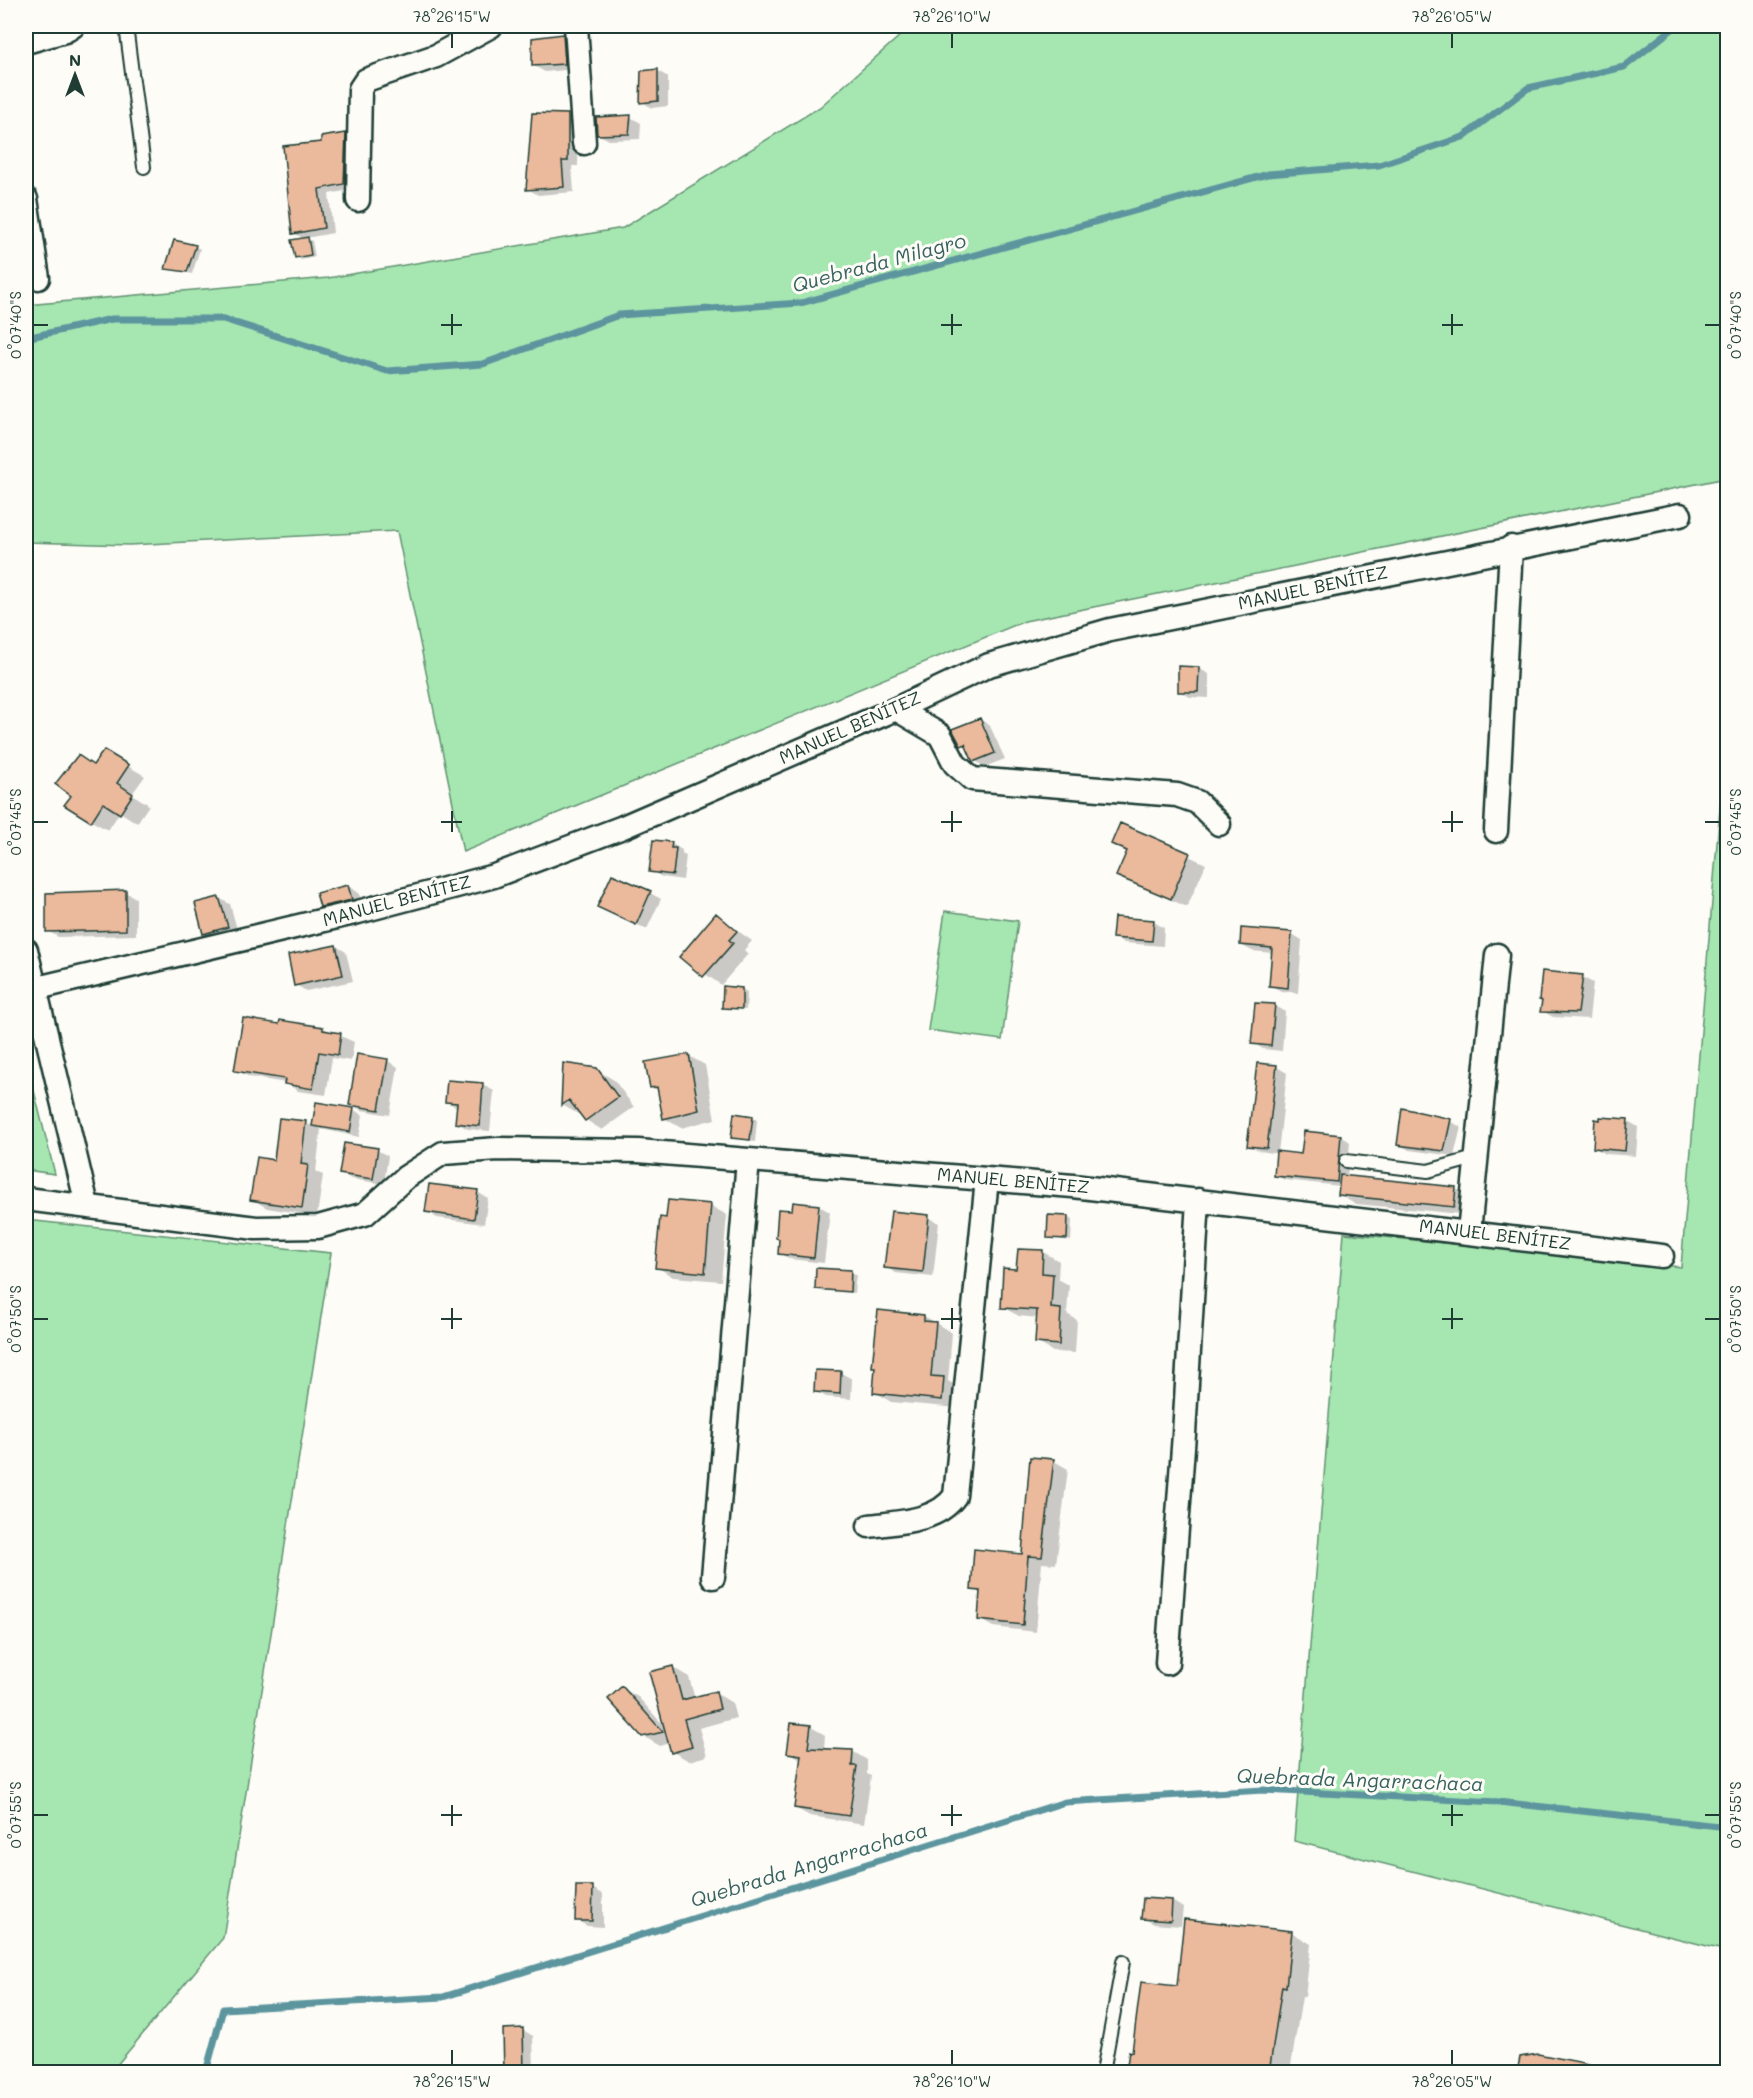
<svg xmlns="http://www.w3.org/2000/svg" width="1753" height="2098" font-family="Mali,sans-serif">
  <rect width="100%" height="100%" fill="#fdfcf7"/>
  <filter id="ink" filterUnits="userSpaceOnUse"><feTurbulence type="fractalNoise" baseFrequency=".0167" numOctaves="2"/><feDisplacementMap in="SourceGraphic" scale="12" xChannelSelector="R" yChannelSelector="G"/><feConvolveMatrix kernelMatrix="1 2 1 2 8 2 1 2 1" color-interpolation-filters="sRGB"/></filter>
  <g filter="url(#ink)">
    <path fill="#a6e7b1" stroke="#629272" stroke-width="1.5" d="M911,26H1727V482L1726,478L1025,621L463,852L397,531L129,545L26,542V305L328,278L623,228L820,107Z
      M1727,726V1951L1294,1841L1344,1233L1681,1267Z
      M945,911L1018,921L1002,1040L928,1030Z
      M26,1059L55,1174L26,1170Z
      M26,1220L331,1253L223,1938L111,2072H26Z"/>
    <path fill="#0003" d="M563,36L573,42L575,69L545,72L534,66Z
      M658,71L668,77V106L652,108L642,102Z
      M534,114L568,116L579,122L578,166H572L574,192L538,195L528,189Z
      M630,117L641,123L640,139L609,140L598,134Z
      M345,135L356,141L355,189L329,194L333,233L306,238L312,241L315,257L301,260L296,257L305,239L293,233L322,144Z
      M195,246L200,249L192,274L167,268Z
      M1198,668L1209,674V698L1190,697L1179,691Z
      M980,719L990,726L1005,759L984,767L974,760L969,749L962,745Z
      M104,752L145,776L132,794L149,805L137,823L120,812L108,830L91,821L73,795Z
      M1121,825L1206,864L1187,907L1118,876L1128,853L1113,844Z
      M672,844L682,850V854L686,856L683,880L662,877L651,871Z
      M348,886L359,893L362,905L332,912L322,906Z
      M125,892L136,898V935L58,937L48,931Z
      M650,893L661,899L647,929L610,913Z
      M219,898L230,904L238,933L215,939L204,933Z
      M716,915L752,941L744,950L748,954L721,985L681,957Z
      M1154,922L1164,928L1163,946L1124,943L1114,937Z
      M1292,934L1302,940L1298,993L1281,991L1270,985L1273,953L1252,951L1241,945Z
      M336,946L346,952L353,981L306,991L296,985Z
      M1582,977L1593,983L1589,1019L1553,1017L1542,1011Z
      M742,989L747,992L746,1010L723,1007Z
      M1275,1006L1285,1012L1282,1051L1263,1049L1253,1043Z
      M280,1026L323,1028L354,1042L351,1061L332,1058L326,1095L298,1091L286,1083L249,1077L236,1070Z
      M689,1056L705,1065L715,1119L681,1128L664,1118L659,1091L652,1087Z
      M388,1061L398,1067L390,1115L361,1110L350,1104Z
      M565,1065L597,1070L614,1080L634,1107L602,1130L586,1120L581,1113L578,1114L562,1105Z
      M1277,1067L1287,1073L1278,1153L1303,1156L1341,1136L1350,1142L1347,1178L1456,1189L1472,1198L1471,1215L1356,1204L1340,1194V1186L1285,1180L1275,1175L1278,1154L1260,1151L1249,1145Z
      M448,1082L483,1085L494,1091L490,1131L468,1129L457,1123L458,1108L446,1101Z
      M317,1104L354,1110L363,1115L359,1137L321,1129L316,1172L323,1175L317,1216L267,1208L252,1199L276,1162L306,1123L314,1127Z
      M752,1117L757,1120L755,1142L732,1137Z
      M1450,1121L1461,1127L1454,1156L1409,1150L1398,1144Z
      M1628,1121L1638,1127L1636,1156L1606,1154L1595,1148Z
      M377,1150L388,1156L384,1184L351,1179L341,1173Z
      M477,1192L488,1198L484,1224L437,1218L427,1211Z
      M795,1203L819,1206L830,1212L824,1263L790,1259L779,1253Z
      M711,1206L727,1215L721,1281L673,1277L657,1267L668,1220Z
      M928,1217L939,1223L933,1277L896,1273L886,1267Z
      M1067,1217L1072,1220L1071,1241L1049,1237Z
      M1043,1252L1059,1261L1058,1279L1069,1285L1067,1314L1077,1320L1075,1353L1053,1352L1037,1342L1038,1318L1019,1316L1002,1307L1018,1271Z
      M818,1269L856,1275L854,1293L816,1288Z
      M924,1316L952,1333L948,1381L960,1388L958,1408L891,1402L875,1392Z
      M817,1371L841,1373L852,1379L851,1399L826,1397L816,1391Z
      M1054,1461L1068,1469L1056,1564L1042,1563L1036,1632L993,1627L979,1619L981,1594L973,1589L1024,1555Z
      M672,1667L689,1677L695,1699L716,1693L732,1703L736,1718L699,1728L707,1756L689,1761L673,1752L670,1743L660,1746L643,1736L622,1688L638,1697L666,1728Z
      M811,1727L825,1735L824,1750L852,1751L867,1760V1774L871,1776L864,1824L810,1816L795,1808L802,1760L789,1752Z
      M592,1888L603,1894V1927L587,1926L576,1920Z
      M1172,1901L1183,1908L1181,1926L1154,1924L1143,1918Z
      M1291,1932L1311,1944L1305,1997H1302L1290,2072H1127L1133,2053L1178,1988Z
      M523,2030L533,2036L534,2072H505Z"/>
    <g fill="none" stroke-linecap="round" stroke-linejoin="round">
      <path stroke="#5c959e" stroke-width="7" d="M26,338L112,319H223L387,371L483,364L619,315L801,303L1268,174L1379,165L1463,137L1528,88L1624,67L1676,26
        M206,2072L223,2009L443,1997L1065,1802L1263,1790L1498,1802L1728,1827"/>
    </g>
    <path fill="#ebb99c" stroke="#1f3d34" stroke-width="1.5" d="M563,34L565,64L532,66V38Z
      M658,69V101L640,103L641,71Z
      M532,113L568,114V161H562L564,187L526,190Z
      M631,115L629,134L597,135L596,117Z
      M346,133L344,184L319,189L324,228L292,234L283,146L321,142V137Z
      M308,237L311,255L295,258L291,240Z
      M174,240L196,245L187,272L165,269Z
      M1178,666L1199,667L1198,692H1178Z
      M980,718L995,753L973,762L965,744L961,746L952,729Z
      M104,750L129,765L117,783L133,794L120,814L103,803L91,822L64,805L71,796L55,784L78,755L93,765Z
      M1120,823L1190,853L1171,899L1116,876L1127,851L1111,844Z
      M653,840L672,842L671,848H676L673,875L649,872Z
      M612,874L651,891L636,925L597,907Z
      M348,885L352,900L320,907L316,893Z
      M126,890V930L46,932V893Z
      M219,897L228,927L203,934L195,903Z
      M716,913L737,931L729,940L733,943L703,977L679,957Z
      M1114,917L1154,920L1152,941L1112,938Z
      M1241,928L1292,932L1288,988L1269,986L1272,948L1240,945Z
      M336,945L343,975L294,986L288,955Z
      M1542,971L1583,975L1578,1013L1540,1012L1542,1001L1539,1000Z
      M723,986L742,988V1009L722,1008Z
      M1255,1003L1275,1004L1271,1046L1251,1044Z
      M243,1018L279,1024L280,1020L323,1027V1030L341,1033L338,1055L319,1052L313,1089L284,1084L285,1079L234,1071Z
      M357,1054L388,1059L379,1110L349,1105Z
      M689,1054L699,1110L663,1119L657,1087L650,1088L645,1062Z
      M563,1063L597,1068L618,1097L585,1121L569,1100L561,1106Z
      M1257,1063L1277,1065L1267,1148L1247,1146Z
      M447,1080L483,1083L480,1126L455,1123L457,1103L445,1102Z
      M316,1102L354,1108L350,1132L312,1126Z
      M1402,1108L1451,1119L1444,1151L1397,1145Z
      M734,1113L753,1116L750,1140L731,1138Z
      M1600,1117L1628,1119L1625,1151L1593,1148L1595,1119L1600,1120Z
      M279,1118L306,1121L301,1164L308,1165L302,1208L250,1200L257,1157L274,1160Z
      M1304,1131L1341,1135L1337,1182L1274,1176L1276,1151L1301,1154Z
      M344,1143L378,1148L373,1179L339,1174Z
      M1340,1175L1456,1187L1454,1207L1338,1195Z
      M429,1184L478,1190L474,1219L425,1212Z
      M668,1200L711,1204L705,1273L655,1268L660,1217L666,1218Z
      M793,1202L819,1205L814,1258L778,1254L779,1239L776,1238L778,1209L792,1210Z
      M891,1211L929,1215L923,1272L884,1268Z
      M1048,1215L1068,1216L1067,1239L1047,1238Z
      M1018,1249L1043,1250L1042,1273L1053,1274L1051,1308L1061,1309L1059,1345L1035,1343L1037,1310L1001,1308L1003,1268L1016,1269Z
      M816,1268L851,1270L850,1292L815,1289Z
      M878,1310L924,1315V1321L936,1322L931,1376L944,1377L942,1400L873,1393L875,1367H872Z
      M815,1370L841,1371L840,1394L814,1392Z
      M1030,1457L1054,1459L1042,1557L1028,1556L1023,1625L978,1620L980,1591L971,1590L974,1549L1022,1554Z
      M673,1666L682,1700L716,1691L720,1709L684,1719L692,1747L671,1753L649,1672Z
      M622,1686L663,1732L642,1737L608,1699Z
      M791,1723L811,1725L808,1748L853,1750L852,1766H857L849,1816L794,1808L801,1755L787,1753Z
      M576,1886H593L592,1921H575Z
      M1143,1898L1172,1900L1171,1921L1141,1919Z
      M1184,1919L1292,1931L1286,1987L1282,1986L1269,2073H1126L1129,2051L1132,2052L1141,1982L1177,1986Z
      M523,2028L524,2073H504L503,2029Z
      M1538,2054L1589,2064L1588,2073H1517L1520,2057Z"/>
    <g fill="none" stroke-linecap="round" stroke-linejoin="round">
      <g stroke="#1f3d34" stroke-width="16">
        <path id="lane" d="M126,26L144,167
          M1346,1161L1428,1171L1478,1157
          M1103,2072L1123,1962"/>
      </g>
      <g stroke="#1f3d34" stroke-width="27">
        <path id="street" d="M576,26L584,143
          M26,42L65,31L73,26
          M26,199L38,278
          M358,200L360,89L366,80L436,56L491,26
          M896,709L940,735L955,764L972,779L1177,795L1197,802L1219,824
          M1496,831L1511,547
          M26,950L87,1205
          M33,989L358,912L494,876L623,827L896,709L989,665L1110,630L1680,515
          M26,1199L256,1228L318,1227L365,1214L406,1177L443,1153L498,1149L638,1151L1073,1186L1662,1256
          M1469,1232L1497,955
          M869,1526C898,1522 937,1522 955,1496L987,1179
          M713,1577L748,1160
          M1167,1663L1184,1434L1198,1200"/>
      </g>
      <use href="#lane" stroke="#fdfcf7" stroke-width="12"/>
      <use href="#street" stroke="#fdfcf7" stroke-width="22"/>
    </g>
  </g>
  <path fill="none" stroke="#1f3d34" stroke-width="2" d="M452,33V48M952,33V48M1452,33V48M452,314V335M952,314V335M1452,314V335M33,325H48M441,325H462M941,325H962M1442,325H1463M1705,325H1720M452,811V832M952,811V832M1452,811V832M33,822H48M441,822H462M941,822H962M1442,822H1463M1705,822H1720M452,1308V1329M952,1308V1329M1452,1308V1329M33,1319H48M441,1319H462M941,1319H962M1442,1319H1463M1705,1319H1720M452,1805V1826M952,1805V1826M1452,1805V1826M33,1815H48M441,1815H462M941,1815H962M1442,1815H1463M1705,1815H1720M452,2050V2065M952,2050V2065M1452,2050V2065"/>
  <g text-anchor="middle" stroke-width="6" stroke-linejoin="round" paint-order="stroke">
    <g font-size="18" fill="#1f3d34" stroke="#fdfcf7">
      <text transform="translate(1313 588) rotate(-12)" y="6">MANUEL BENÍTEZ</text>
      <text transform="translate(850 728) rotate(-24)" y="6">MANUEL BENÍTEZ</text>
      <text transform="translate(397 901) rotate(-15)" y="6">MANUEL BENÍTEZ</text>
      <text transform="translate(1013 1181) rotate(5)" y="6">MANUEL BENÍTEZ</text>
      <text transform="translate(1495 1235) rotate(7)" y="6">MANUEL BENÍTEZ</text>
    </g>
    <g font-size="20" font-style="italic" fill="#386260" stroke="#fdfcf7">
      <text transform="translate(879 263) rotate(-15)" y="7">Quebrada Milagro</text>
      <text transform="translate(1360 1780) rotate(2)" y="7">Quebrada Angarrachaca</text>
      <text transform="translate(809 1865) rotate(-17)" y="7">Quebrada Angarrachaca</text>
    </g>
  </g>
  <rect width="1753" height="2098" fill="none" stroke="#fdfcf7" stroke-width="66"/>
  <g transform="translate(75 75)" stroke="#fdfcf7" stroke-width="4.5" paint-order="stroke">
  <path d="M0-4.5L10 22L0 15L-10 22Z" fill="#1f3d34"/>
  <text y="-9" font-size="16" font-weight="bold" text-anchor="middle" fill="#1f3d34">N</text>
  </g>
  <rect x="33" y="33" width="1687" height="2032" fill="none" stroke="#1f3d34" stroke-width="2"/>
  <g font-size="15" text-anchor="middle" fill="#1f3d34">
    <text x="452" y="22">78°26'15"W</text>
    <text x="952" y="22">78°26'10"W</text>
    <text x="1452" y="22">78°26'05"W</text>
    <text transform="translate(16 325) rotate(-90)" y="5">0°07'40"S</text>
    <text transform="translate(1736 325) rotate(-90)" y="5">0°07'40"S</text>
    <text transform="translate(16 822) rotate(-90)" y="5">0°07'45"S</text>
    <text transform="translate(1736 822) rotate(-90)" y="5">0°07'45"S</text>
    <text transform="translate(16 1319) rotate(-90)" y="5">0°07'50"S</text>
    <text transform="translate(1736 1319) rotate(-90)" y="5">0°07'50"S</text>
    <text transform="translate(16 1815) rotate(-90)" y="5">0°07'55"S</text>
    <text transform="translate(1736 1815) rotate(-90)" y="5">0°07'55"S</text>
    <text x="452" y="2087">78°26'15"W</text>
    <text x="952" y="2087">78°26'10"W</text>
    <text x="1452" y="2087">78°26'05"W</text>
  </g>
</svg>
